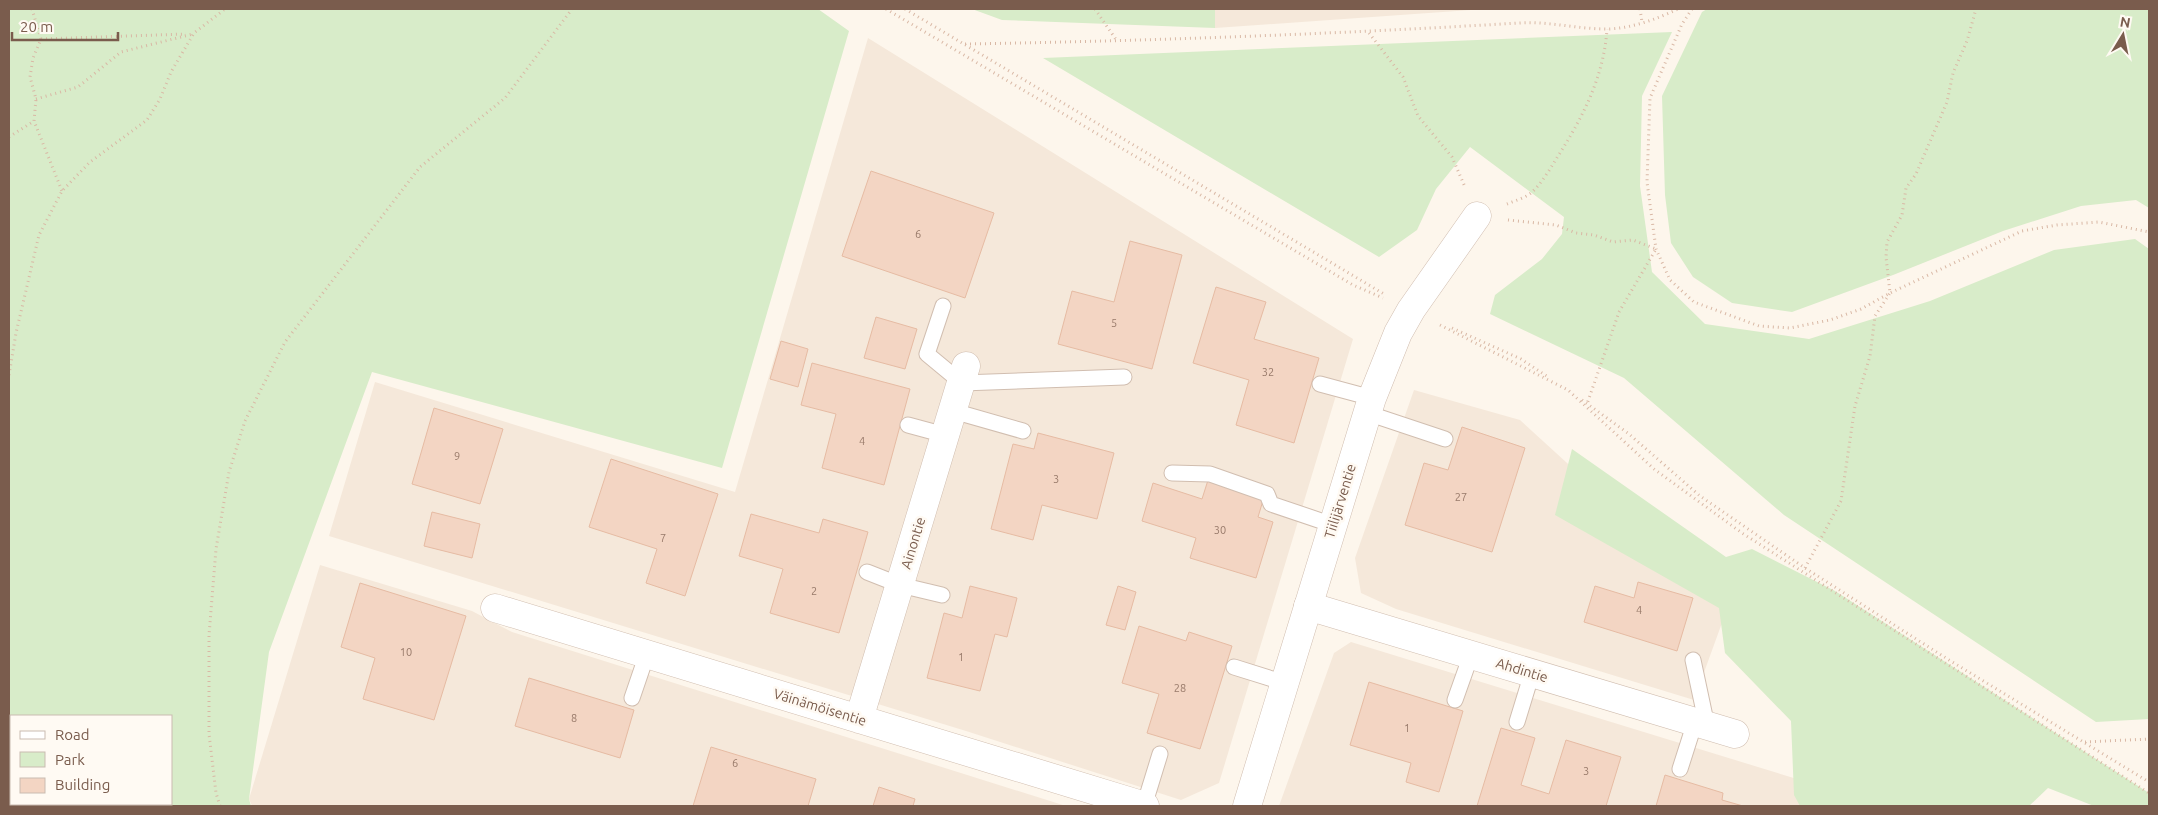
<svg xmlns="http://www.w3.org/2000/svg" width="2158" height="815" font-family="Ubuntu,sans-serif">
  <rect width="100%" height="100%" fill="#fdf6ec"/>
  <path fill="#f5e8da" d="M1215,9H1485L1215,28Z
    M868,38L1353,339L1219,783L1181,800L966,731L329,536L375,382L735,492Z
    M1414,390L1520,420L1727,609L1694,700L1396,609L1361,593L1355,558Z
    M320,565L472,611L512,632L1066,806H252L249,799Z
    M1351,642L1810,783L1807,806H1279L1334,653Z"/>
  <path fill="#d8ecc9" fill-rule="evenodd" d="M9,9H818L849,31L722,468L372,372L269,652L249,799L251,806H9ZM171,716V804H11V716Z
    M972,9H1215V28L1002,20Z
    M1707,9H2149V208L2136,200L2081,206L2003,231L1893,275L1792,312L1732,303L1693,277L1671,243L1665,195L1662,96L1702,12Z
    M1672,32L1642,96L1640,186L1652,272L1705,324L1809,339L1930,301L2054,250L2135,239L2149,249V719L2096,722L1784,515L1624,378L1490,314L1495,295L1542,259L1562,234L1564,217L1470,147L1436,189L1417,230L1379,257L1043,58Z
    M1572,449L1726,557L1752,549L1835,591L2149,793V806H2094L2048,788L2029,806H1800L1794,795L1791,721L1725,653L1719,608L1555,515Z"/>
  <path fill="#f3d5c3" stroke="#e6bba3" d="M871,171L994,213L965,298L842,256Z
    M1130,241L1182,255L1152,369L1058,344L1072,291L1114,302Z
    M1216,287L1266,302L1254,339L1319,358L1294,443L1236,425L1249,380L1193,363Z
    M876,317L917,329L905,369L864,358Z
    M781,341L808,349L798,387L770,379Z
    M812,363L910,389L884,485L822,468L836,414L801,405Z
    M434,408L503,429L480,504L412,484Z
    M1462,427L1525,448L1492,552L1405,525L1424,463L1448,470Z
    M1038,433L1114,453L1097,519L1042,505L1033,540L991,529L1013,444L1034,449Z
    M611,459L718,494L685,596L646,583L657,549L589,527Z
    M1209,477L1265,494L1258,517L1273,522L1256,578L1190,558L1196,538L1142,521L1153,483L1202,499Z
    M432,512L480,524L472,558L424,546Z
    M751,514L819,533L823,519L868,532L839,633L770,613L783,569L739,556Z
    M1638,582L1693,598L1677,651L1584,622L1595,586L1634,598Z
    M360,583L466,616L434,720L363,699L375,658L341,647Z
    M970,586L1017,598L1007,637L995,634L980,691L927,678L944,613L962,618Z
    M1118,586L1136,592L1125,630L1106,625Z
    M1139,626L1186,641L1189,632L1232,646L1200,749L1147,733L1159,694L1122,683Z
    M529,678L634,710L620,758L515,726Z
    M1369,682L1463,711L1439,792L1406,782L1411,763L1350,745Z
    M1501,728L1535,738L1521,785L1549,794L1566,740L1621,757L1606,806H1477Z
    M711,747L816,779L808,806H693Z
    M1665,775L1723,793L1722,800L1743,806H1656Z
    M879,787L915,799L913,806H873Z"/>
  <g fill="none" stroke-linecap="round" stroke-linejoin="round">
    <g stroke="#d1beb0" stroke-width="17">
      <path id="service" d="M943,306L927,354L962,383L1124,377
        M1320,384L1372,398
        M953,411L1023,431
        M1367,413L1445,439
        M908,425L945,435
        M1172,473L1210,474L1267,494L1271,504L1333,525
        M867,572L900,585L942,595
        M1693,660L1707,726
        M1234,667L1285,683
        M632,698L647,654
        M1455,700L1471,655
        M1517,722L1532,673
        M1680,769L1695,722
        M1144,806L1160,754"/>
    </g>
    <g stroke="#d1beb0" stroke-width="29">
      <path id="minor" d="M1308,606L1735,734
        M495,608L1145,806
        M859,719L966,366"/>
    </g>
    <g stroke="#d1beb0" stroke-width="29">
      <path id="tertiary" d="M1247,806L1372,398L1398,333L1411,310L1477,216"/>
    </g>
    <path stroke="#d9b8a5" stroke-width="3" stroke-dasharray="1 4" stroke-linecap="butt" d="M32,9L41,39L33,58L30,77L36,99L34,121L62,191
      M886,9L1353,285L1383,298
      M905,9L1384,294
      M1095,9L1117,41
      M1640,9L1642,22
      M1692,9L1682,24L1650,98L1647,182L1656,249L1670,280L1694,302L1759,326L1790,328L1830,320L1861,309L1890,293L2022,231L2057,225L2099,222L2149,232
      M1369,33L1403,77L1418,116L1452,157L1465,187
      M41,39L186,34
      M965,44C1150,41 1334,34 1519,23C1548,21 1577,29 1606,29C1630,29 1657,19 1678,9
      M36,99L78,87L121,52L193,34
      M9,137L34,121
      M1507,204C1514,201 1525,198 1531,193C1542,183 1550,169 1558,156C1583,117 1604,76 1607,29
      M1508,220L1556,225L1576,233L1594,235L1613,242L1633,240L1656,249L1619,312L1587,404
      M1440,325L1568,390L1654,469L1742,533L2149,793
      M1452,328L1521,359L1548,377
      M9,375L16,333L39,235L62,191L90,162L147,120L160,99L171,72L194,33L225,9
      M1582,400L1629,434L1700,496L1805,568L1949,660L2149,782
      M1805,568L1841,501L1855,406L1870,356L1875,316L1890,293L1886,257L1887,242L1902,215L1906,188L1916,174L1947,102L1953,73L1967,41L1976,9
      M2085,742L2149,739
      M9,757L11,758
      M117,804L122,806
      M220,806L216,793L209,734V635L216,549L229,472L245,421L285,342L420,167L505,98L572,9"/>
    <use href="#service" stroke="#fff" stroke-width="15"/>
    <use href="#minor" stroke="#fff" stroke-width="28"/>
    <use href="#tertiary" stroke="#fff" stroke-width="28"/>
  </g>
  <g text-anchor="middle" stroke-width="5" stroke-linejoin="round" paint-order="stroke">
    <g font-size="11" fill="#987a6a">
      <text x="918" y="238">6</text>
      <text x="1114" y="327">5</text>
      <text x="1268" y="376">32</text>
      <text x="862" y="445">4</text>
      <text x="457" y="460">9</text>
      <text x="1056" y="483">3</text>
      <text x="1461" y="501">27</text>
      <text x="1220" y="534">30</text>
      <text x="663" y="542">7</text>
      <text x="814" y="595">2</text>
      <text x="1639" y="614">4</text>
      <text x="406" y="656">10</text>
      <text x="961" y="661">1</text>
      <text x="1180" y="692">28</text>
      <text x="574" y="722">8</text>
      <text x="1407" y="732">1</text>
      <text x="735" y="767">6</text>
      <text x="1586" y="775">3</text>
    </g>
    <g font-size="14" fill="#7a5c4d" stroke="#fffaf3">
      <text transform="translate(1340 501) rotate(-73)" y="5">Tiilijärventie</text>
      <text transform="translate(913 543) rotate(-73)" y="5">Ainontie</text>
      <text transform="translate(1522 670) rotate(17)" y="5">Ahdintie</text>
      <text transform="translate(820 707) rotate(17)" y="5">Väinämöisentie</text>
    </g>
  </g>
  <rect width="2158" height="815" fill="none" stroke="#7a5c4d" stroke-width="20"/>
  <rect x="10" y="715" width="162" height="90" fill="#fffaf3" stroke="#cabbb1"/>
  <rect x="20" y="731" width="25" height="8" fill="#ffffff" stroke="#cabbb1"/>
  <text x="55" y="740" font-size="15" fill="#7a5c4d">Road</text>
  <rect x="20" y="752" width="25" height="15" fill="#d8ecc9" stroke="#cabbb1"/>
  <text x="55" y="765" font-size="15" fill="#7a5c4d">Park</text>
  <rect x="20" y="778" width="25" height="15" fill="#f3d5c3" stroke="#cabbb1"/>
  <text x="55" y="790" font-size="15" fill="#7a5c4d">Building</text>
  <g transform="translate(2123 35) rotate(10)" stroke="#fffaf3" stroke-width="4" paint-order="stroke">
  <path d="M0-4L9 19L0 12L-9 19Z" fill="#7a5c4d"/>
  <text y="-8" font-size="14" font-weight="bold" text-anchor="middle" fill="#7a5c4d">N</text>
  </g>
  <path d="M12 32v8h106v-8" fill="none" stroke="#7a5c4d" stroke-width="2.5"/>
  <text x="20" y="32" font-size="15" fill="#7a5c4d" stroke="#fffaf3" stroke-width="4" paint-order="stroke">20 m</text>
</svg>
